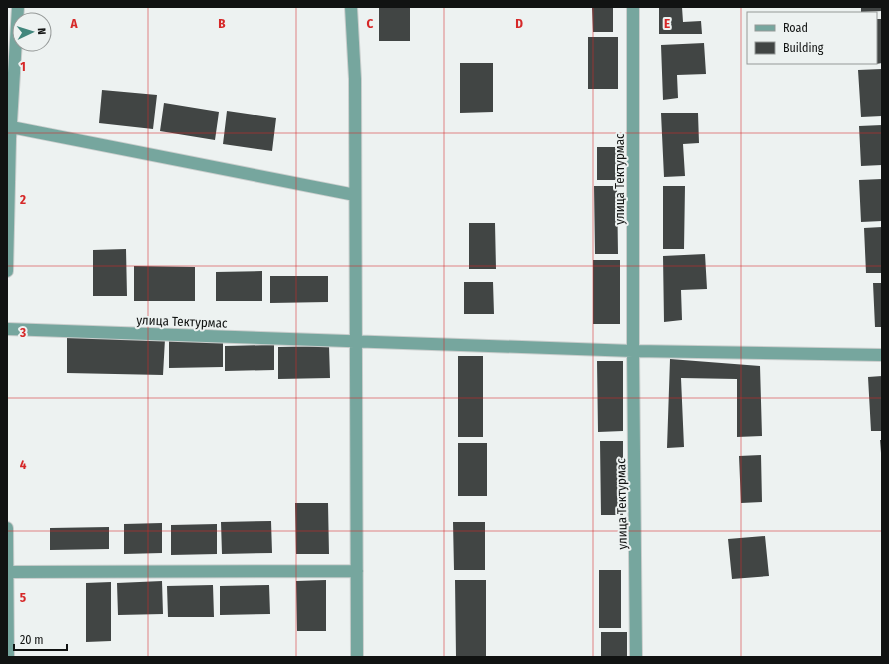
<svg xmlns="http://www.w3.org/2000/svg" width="889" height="664" font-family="'Fira Sans Condensed',sans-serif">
  <rect width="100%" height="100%" fill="#edf2f1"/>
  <path fill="#414544" d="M379,7H410V41H379Z
    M592,7H613V32H593Z
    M659,7H682L683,22L701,21L702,34H659Z
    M861,7H882V11L861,12Z
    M876,19H882V63L876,64Z
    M588,37H618V89H588Z
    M704,43L706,74L677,75L678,98L663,100L661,45Z
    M460,63H493V112L460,113Z
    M882,69V116L861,117L858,70Z
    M102,90L157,95L153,129L99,123Z
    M164,103L219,112L215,140L160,131Z
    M227,111L276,118L272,151L223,144Z
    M661,113H698L699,143L683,144L685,176L664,177Z
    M882,125V165L861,166L859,126Z
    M597,147H620V180H597Z
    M882,179V221L861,222L859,180Z
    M594,186H617L618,254H595Z
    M663,186H685L684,249H663Z
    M469,223H495L496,269H469Z
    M882,227V273H866L864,228Z
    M126,249L127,296H93V250Z
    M705,254L707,289L681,290L682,320L664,322L663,256Z
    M593,260H620V324H593Z
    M134,266L195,267V301H134Z
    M262,271V301H216V272Z
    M270,276H328V302L270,303Z
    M464,282H493L494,314H464Z
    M873,283H882V327H875Z
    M67,335L165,339L163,375L67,373Z
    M169,341H223V367L169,368Z
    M274,345V370L225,371V346Z
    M329,346L330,378L278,379V347Z
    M458,356H483V437H458Z
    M670,359L760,366L762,436L737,437V379L681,378L684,447L667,448Z
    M597,361H623V431L598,432Z
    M882,376V431H871L868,377Z
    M880,440H882V453H881Z
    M600,441H623V515H601Z
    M458,443H487V496H458Z
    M761,455L762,502L741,503L739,456Z
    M295,503H328L329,554H296Z
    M271,521L272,553L222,554L221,522Z
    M453,522H485V570H454Z
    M162,523V553L124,554V524Z
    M217,524V554L171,555V525Z
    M109,527V549L50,550V528Z
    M765,536L769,576L732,579L728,539Z
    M599,570H621V628H599Z
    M326,580V631H297L296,581Z
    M455,580H486V657H456Z
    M162,581L163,614L118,615L117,583Z
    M111,582V641L86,642V583Z
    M213,585L214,617H168L167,586Z
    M269,585L270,614L220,615V586Z
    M601,632H627V657H601Z"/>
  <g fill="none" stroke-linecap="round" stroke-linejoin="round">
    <g stroke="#cacecd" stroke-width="14">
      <path id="minor" d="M351,7L355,79L357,657
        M633,7V351L636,657
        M11,127L355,195
        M7,271L10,139L18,7
        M7,329L633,351L882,355
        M7,528L8,657
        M7,572L357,571"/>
    </g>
    <use href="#minor" stroke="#76a69e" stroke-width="12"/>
  </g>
  <path fill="none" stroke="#d62828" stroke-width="1" stroke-opacity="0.55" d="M148,7V657M296,7V657M444,7V657M593,7V657M741,7V657M7,133H882M7,266H882M7,398H882M7,531H882"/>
  <g text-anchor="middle" stroke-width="4" stroke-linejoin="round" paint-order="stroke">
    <g font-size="13" fill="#111312" stroke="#edf2f1">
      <text transform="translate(619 179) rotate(-90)" y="5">улица Тектурмас</text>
      <text transform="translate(182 321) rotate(2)" y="5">улица Тектурмас</text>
      <text transform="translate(621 504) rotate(-91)" y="5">улица Тектурмас</text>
    </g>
  </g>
  <g font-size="13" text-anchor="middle" font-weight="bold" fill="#d62828" stroke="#edf2f1" stroke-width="4" stroke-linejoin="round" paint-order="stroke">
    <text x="74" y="28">A</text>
    <text x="222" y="28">B</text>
    <text x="370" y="28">C</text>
    <text x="519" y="28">D</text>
    <text x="667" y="28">E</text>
    <text x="23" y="71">1</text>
    <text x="23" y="204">2</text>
    <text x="23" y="337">3</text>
    <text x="23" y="469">4</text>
    <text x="23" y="602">5</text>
  </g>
  <rect width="889" height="664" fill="none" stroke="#111312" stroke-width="16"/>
  <rect x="747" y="12" width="130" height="52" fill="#edf2f1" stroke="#959998"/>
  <rect x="755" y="25" width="20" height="6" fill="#76a69e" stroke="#959998"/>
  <text x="783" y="32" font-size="12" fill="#111312">Road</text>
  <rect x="755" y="42" width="20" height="12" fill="#414544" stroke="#959998"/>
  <text x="783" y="52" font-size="12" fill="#111312">Building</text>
  <g transform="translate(32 32) rotate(86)"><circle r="19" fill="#edf2f1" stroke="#959998"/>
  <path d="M0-3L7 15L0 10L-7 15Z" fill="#42877d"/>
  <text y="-6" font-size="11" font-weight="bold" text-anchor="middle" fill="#111312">N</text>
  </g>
  <path d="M14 644v6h53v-6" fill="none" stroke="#111312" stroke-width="2"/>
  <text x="20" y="644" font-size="12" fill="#111312" stroke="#edf2f1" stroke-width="3" paint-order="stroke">20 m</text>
</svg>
